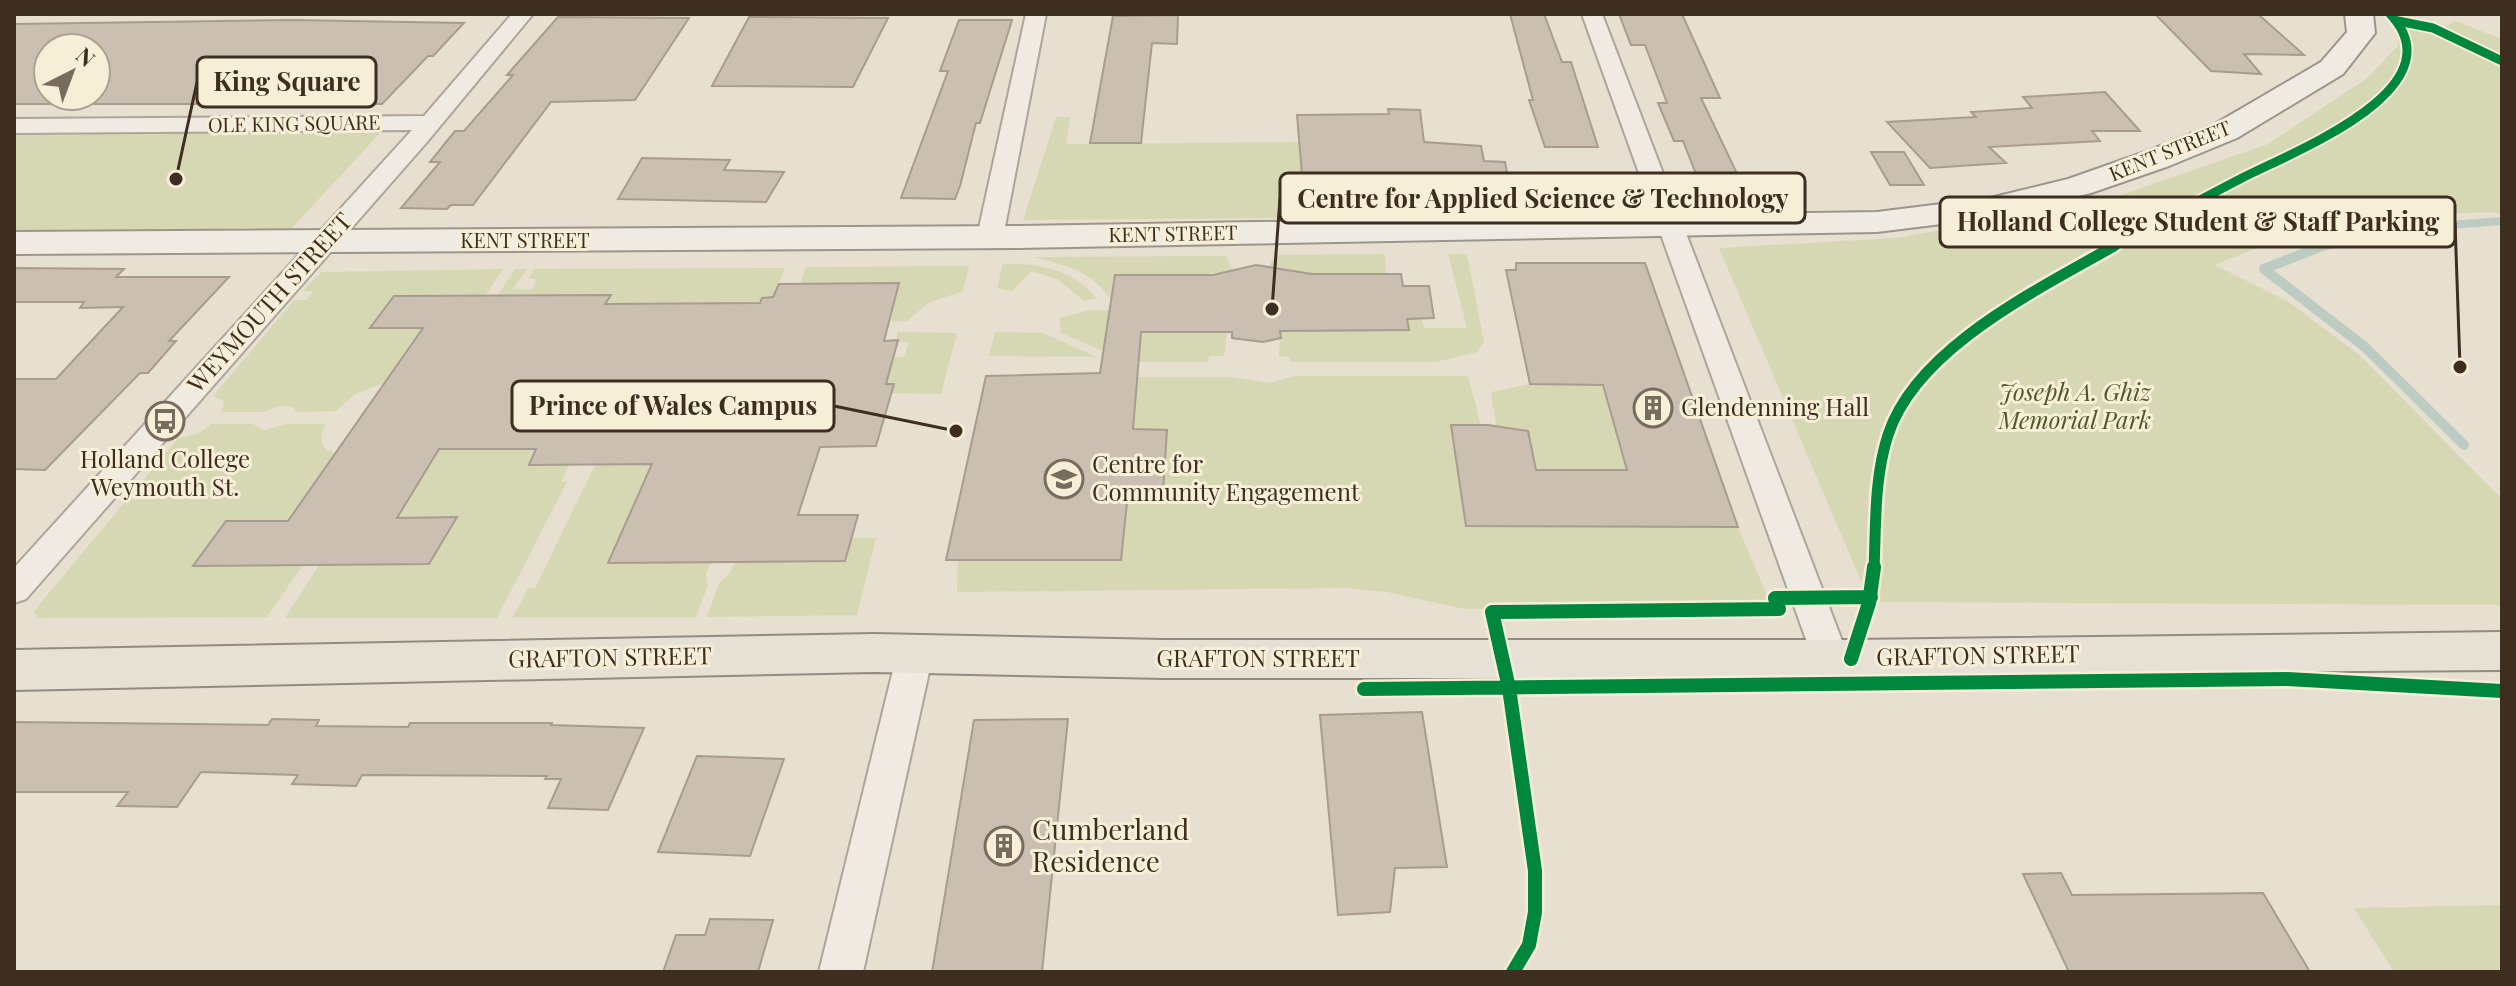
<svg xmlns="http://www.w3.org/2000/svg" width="2516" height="986" font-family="'Playfair Display',serif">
  <rect width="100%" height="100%" fill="#e7e0d1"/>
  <path fill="#d6d7b3" d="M2398,21L2424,26L2502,68V213C2418,210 2291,230 2215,265L2287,301L2358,354L2502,499V605L1870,602L1719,248L1896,238L2107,200L2268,144L2366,79L2398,46Z
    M2455,21L2502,39V54L2445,27Z
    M1357,114H1379L1400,217L1023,220L1056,117H1070L1066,144L1300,142L1369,196Z
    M383,130L290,230H14V133Z
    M1384,254L1387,274L1281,273L1280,268L1269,266L1275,255Z
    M1448,254H1467L1484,342L1477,352L1436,362H1291L1290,357H1279L1280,331L1408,330L1407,319H1422L1424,328H1467Z
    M1226,256L1234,273H1213L1108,297C1093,271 1059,263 1033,257Z
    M1003,264C1038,263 1073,269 1096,298L1084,301L1059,280L1032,271L1012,291L997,288Z
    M969,266L963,291L928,303L907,321H891L899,283L800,284L806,267Z
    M785,268L773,297L762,298L759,303L594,325L610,295H498L515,269H527L513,289H532L537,279H528L534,269Z
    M503,269L485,296H394L371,328H423L384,383L355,394L336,411L296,412L293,407L279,406L263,412H222L224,401L213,396L294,300H307L313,291H303L321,272Z
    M1090,310L1111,311L1227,332L1224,356H1209L1208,362H1128L1061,333L1059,318Z
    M897,332L957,333L941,394L891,393L872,384L879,358L904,357L909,342H897Z
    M995,332L1043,333L1097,357L989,356Z
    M1294,376H1468L1481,426H1451L1466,526L1738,527L1771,605L1464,609L1387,592L1346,588L957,592L958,560H1121L1128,493L1163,491L1167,431L1133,429L1137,377H1232L1270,383Z
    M1530,384L1602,385L1627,470H1536L1530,438H1498L1491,392Z
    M211,424H253L264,430L286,424H326C319,437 319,450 336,453L287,521H226L193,566H302L267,617L37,618L34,611L178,438L198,434Z
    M439,449H536L531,458L569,465L561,482H567L497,618H285L319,565L429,564L456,517L397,518Z
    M656,464L608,562H711L706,574L708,585L696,617H513L528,588H535L595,465Z
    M851,538H876L857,615L707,617L719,583L729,574L735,562L844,561Z
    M2502,905V972H2394L2354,908Z"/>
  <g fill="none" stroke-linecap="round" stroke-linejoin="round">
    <path stroke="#bcccc2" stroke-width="8" d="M2316,248L2411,228L2502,221"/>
    <path stroke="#bcccc2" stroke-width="10" d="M2322,246L2264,269L2365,347L2464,445"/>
  </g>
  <path fill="#cbbfb2" stroke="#a89c90" stroke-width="2" fill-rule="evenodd" d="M1510,14H1544L1562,62H1571L1598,147H1545L1529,100H1533Z
    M1619,14H1682L1720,98H1701L1741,182H1732L1735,190L1702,189L1683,141H1674L1658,103H1667L1645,45H1631Z
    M2155,14H2258L2304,55L2244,54L2261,74L2211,71Z
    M1178,15L1177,44L1152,43L1141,143H1090L1113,16Z
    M558,17L689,18L635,100L551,102L473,205H451L447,209L401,208L440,162H430L455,131H464L513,75H507Z
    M749,17L888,18L853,87L712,86Z
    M293,20L464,23L433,56H428L382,104H14V24ZM48,48H96V96H48Z
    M959,20H1012L980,123H976L960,186L955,199L901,198L948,71H940Z
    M2105,92L2140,131H2092L2100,141L1989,147L2006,163L1930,168L1887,122L1976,117L1971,112L2032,108L2023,97Z
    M1388,109L1420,110L1424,142L1481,146L1484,161L1505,162L1511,192L1452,191V197L1304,198L1297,115L1389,114Z
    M1871,152H1904L1924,185H1890Z
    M642,158L730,160L724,170L784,172L766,202L618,199Z
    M1516,263H1645L1738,527L1466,526L1451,425H1488L1528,431L1536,470H1627L1603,385L1530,384L1506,270H1516Z
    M1256,265L1312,274H1401L1403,286H1429L1434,318L1407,319L1409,330L1280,331L1281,338L1263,342L1232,338V332H1141L1133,429L1167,430L1163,492L1128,493L1121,560H946L986,376L1100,373L1115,275H1213Z
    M14,268L124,269L116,277H229L169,341H176L148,373H140L45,470L14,469V379H56L123,307L80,308L84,302H14Z
    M899,283L884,341L898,340L886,384H894L876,446L820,447L798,515H858L845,561L608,563L652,464L529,465L536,449H439L397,518L457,517L429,564L193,566L226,521H288L423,328H370L394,296L611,295L605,304L760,303L762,298L773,297L779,284Z
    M1422,712L1447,867L1395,868L1390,912L1338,915L1320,715Z
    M272,719L319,720L316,726L408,727L410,723H552L551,725L644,728L608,810L548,808L561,779H545L547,776L362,775L356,786L292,784L298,775L201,772L177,807L117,806L128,792H14V722L268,725Z
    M1068,719L1042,972H932L974,720Z
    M697,756L784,759L750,856L658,852Z
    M2061,873L2072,895L2263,893L2310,972H2069L2023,874Z
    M710,919L773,920L758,972H663L676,935H705Z"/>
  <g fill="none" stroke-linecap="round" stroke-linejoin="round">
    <g stroke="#ada599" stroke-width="4">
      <path id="street" d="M512,14H533L427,142L26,599L14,603V568L412,130L14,133V119L424,116Z
        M1026,14H1046L1003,237L999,242H981L977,237Z
        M1582,14H1602L1849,659L1844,669L1831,673L1818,669L1813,659Z
        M915,640L928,644L933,654L863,972H819L897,654L902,644Z"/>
    </g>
    <g stroke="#9c958a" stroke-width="4">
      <path id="secondary" d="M2345,14H2373L2375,33L2343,74L2237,138L2169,166L2091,193L1990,218L1877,232L1018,248L14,254V232L1018,226L1877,212L1990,198L2068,179L2145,152L2215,124L2321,62L2347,32Z"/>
    </g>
    <g stroke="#928b80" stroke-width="4">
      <path id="primary" d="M2502,632V670L2061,673L1851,678H1164L874,672L14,690V650L874,634L1164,640H1851Z"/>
    </g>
    <use href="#street" fill="#efebe3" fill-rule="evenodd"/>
    <use href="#secondary" fill="#efebe3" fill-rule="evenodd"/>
    <use href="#primary" fill="#e6e1d4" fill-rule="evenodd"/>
    <g stroke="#f7eed8" stroke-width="13">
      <path id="cycleway-far2" d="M2398,21L2433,28L2502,61
        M2111,248C2154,224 2198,201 2242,178C2290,153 2461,89 2390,14"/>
    </g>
    <g stroke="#f7eed8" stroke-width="16">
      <path id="cycleway-far1" d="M1874,569C1876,525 1874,478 1888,435C1916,348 2039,289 2114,246"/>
    </g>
    <g stroke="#f7eed8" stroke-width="19">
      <path id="cycleway" d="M1851,659L1869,603L1874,567
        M1364,689L2287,679L2502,691
        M1513,972L1529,945L1535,912V871L1509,688L1492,612L1779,609L1775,598L1871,597"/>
    </g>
    <use href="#cycleway-far2" stroke="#00873e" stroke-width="9"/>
    <use href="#cycleway-far1" stroke="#00873e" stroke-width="11"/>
    <use href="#cycleway" stroke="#00873e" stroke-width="14"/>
  </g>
  <defs>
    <g id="building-ring" transform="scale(2)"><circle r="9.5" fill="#f7eed8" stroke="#786c5e" stroke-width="1.5"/><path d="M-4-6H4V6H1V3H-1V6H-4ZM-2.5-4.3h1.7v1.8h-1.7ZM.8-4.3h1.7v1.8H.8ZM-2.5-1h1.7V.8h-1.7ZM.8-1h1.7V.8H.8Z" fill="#786c5e"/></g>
    <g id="bus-ring" transform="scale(2)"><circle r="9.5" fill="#f7eed8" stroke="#786c5e" stroke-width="1.5"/><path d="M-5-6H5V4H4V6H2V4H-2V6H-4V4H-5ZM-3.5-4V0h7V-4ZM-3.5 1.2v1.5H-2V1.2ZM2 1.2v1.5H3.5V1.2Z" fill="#786c5e"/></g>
    <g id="university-ring" transform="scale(2)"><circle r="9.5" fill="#f7eed8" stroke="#786c5e" stroke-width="1.5"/><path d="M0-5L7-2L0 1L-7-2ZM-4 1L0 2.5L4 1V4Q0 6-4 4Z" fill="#786c5e"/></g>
  </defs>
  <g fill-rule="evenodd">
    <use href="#building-ring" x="1653" y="408"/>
    <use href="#bus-ring" x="165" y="421"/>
    <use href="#university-ring" x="1064" y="479"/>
    <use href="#building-ring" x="1004" y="846"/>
  </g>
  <g text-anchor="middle" stroke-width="6" stroke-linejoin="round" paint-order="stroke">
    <g font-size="20" fill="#3d2e20" stroke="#f7eed8">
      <text transform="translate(294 124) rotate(-1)" y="7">OLE KING SQUARE</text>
      <text transform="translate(2170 151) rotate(-22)" y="7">KENT STREET</text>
      <text transform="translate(1173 234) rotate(-1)" y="7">KENT STREET</text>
      <text x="525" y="248">KENT STREET</text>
    </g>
    <g font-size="24" fill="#3d2e20" stroke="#f7eed8">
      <text transform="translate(270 303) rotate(-48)" y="8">WEYMOUTH STREET</text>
      <text transform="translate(1978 656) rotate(-1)" y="8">GRAFTON STREET</text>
      <text transform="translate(610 658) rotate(-1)" y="8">GRAFTON STREET</text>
      <text x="1258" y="667">GRAFTON STREET</text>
    </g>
    <g font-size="24" font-style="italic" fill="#4d5a26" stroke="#f7eed8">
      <text x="2075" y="401">Joseph A. Ghiz<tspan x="2075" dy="28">Memorial Park</tspan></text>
    </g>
    <g font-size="24" fill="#3d2e20" stroke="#f7eed8" text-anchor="start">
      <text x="1681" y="416">Glendenning Hall</text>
      <text x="165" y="468" text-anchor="middle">Holland College<tspan x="165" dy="28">Weymouth St.</tspan></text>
      <text x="1092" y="473">Centre for<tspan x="1092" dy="28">Community Engagement</tspan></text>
    </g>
    <g font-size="28" fill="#3d2e20" stroke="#f7eed8" text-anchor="start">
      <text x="1032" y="840">Cumberland<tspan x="1032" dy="32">Residence</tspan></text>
    </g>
  </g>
  <path fill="none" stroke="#3d2e20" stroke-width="3" d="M176 179L197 82M1272 309L1280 198M2460 367L2455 222M956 431L834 406"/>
  <g fill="#3d2e20" stroke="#f7eed8" stroke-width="3">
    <circle cx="176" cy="179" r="8"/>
    <circle cx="1272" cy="309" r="8"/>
    <circle cx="2460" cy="367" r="8"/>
    <circle cx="956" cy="431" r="8"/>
  </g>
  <g fill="#f7eed8" stroke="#3d2e20" stroke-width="3">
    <rect x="197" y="57" width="179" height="50" rx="8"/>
    <rect x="1280" y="173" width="525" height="50" rx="8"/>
    <rect x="1940" y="197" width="515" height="50" rx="8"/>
    <rect x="512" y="381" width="322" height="50" rx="8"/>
  </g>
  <g font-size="26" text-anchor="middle" font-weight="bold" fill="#3d2e20">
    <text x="287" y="91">King Square</text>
    <text x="1543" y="208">Centre for Applied Science &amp; Technology</text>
    <text x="2198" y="231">Holland College Student &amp; Staff Parking</text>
    <text x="673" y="415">Prince of Wales Campus</text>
  </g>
  <rect width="2516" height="986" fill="none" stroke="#3d2e20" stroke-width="32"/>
  <g transform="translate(72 72) rotate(42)"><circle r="38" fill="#f7eed8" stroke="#ada18e" stroke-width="2"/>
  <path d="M0-6L14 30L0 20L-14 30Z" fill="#786c5e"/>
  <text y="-12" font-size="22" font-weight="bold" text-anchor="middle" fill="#3d2e20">N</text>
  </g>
</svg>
